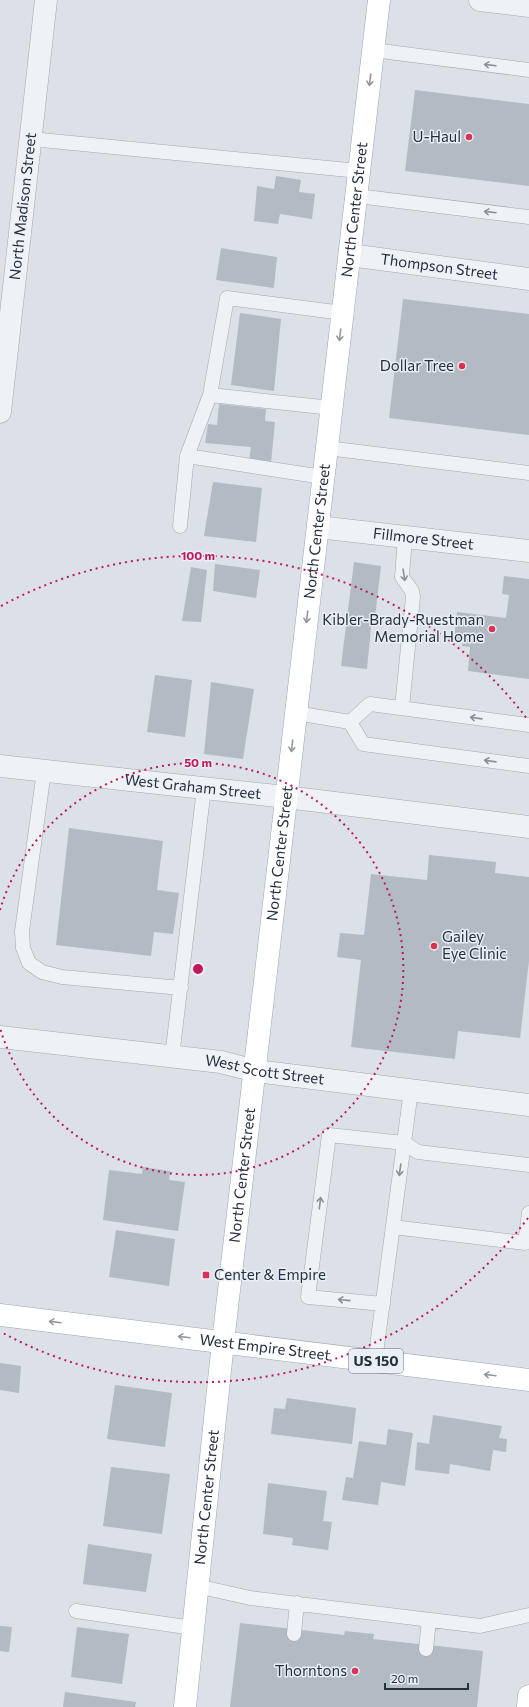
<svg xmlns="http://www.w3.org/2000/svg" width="529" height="1707" font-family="Commissioner,sans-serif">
  <rect width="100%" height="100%" fill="#dbe1e7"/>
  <path fill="#b2bac4" d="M415,90L529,104V186L405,171Z
    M276,176L301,180L299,192L315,194L312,219L280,214L278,224L254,221L257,186L274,189Z
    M221,248L277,257L274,288L216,280Z
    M403,299L529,314V435L389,418Z
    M240,313L281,319L274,391L231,385Z
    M219,404L266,409L265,421L275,422L271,463L249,460L251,447L205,443L208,424L217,425Z
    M213,482L262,488L256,542L204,536Z
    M354,562L381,566L375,617H372L367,669L341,666Z
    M215,564L260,570L256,598L213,591Z
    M191,567L207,570L201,622L182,621Z
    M504,576L529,579V679L468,671L470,647L462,646L463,641L454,640L457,612L506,618L509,595L502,594Z
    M155,675L192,680L185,737L147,732Z
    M211,682L254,689L243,759L204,754Z
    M69,828L163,841L157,890L179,893L173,934L154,932L151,956L56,945Z
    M429,855L496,862L495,873L529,877V961L520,1038L458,1031L455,1059L351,1047L361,960L337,957L340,933L364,935L371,874L427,880Z
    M143,1167L170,1171L169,1180L185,1182L178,1231L103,1220L109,1170L142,1174Z
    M116,1230L175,1239L169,1286L109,1277Z
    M0,1363L21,1366L19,1393L0,1390Z
    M115,1385L172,1393L165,1447L107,1439Z
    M287,1398L356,1408L352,1444L271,1434L274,1408L285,1409Z
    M433,1415L502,1426L499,1438L507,1439L506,1452L493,1450L490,1471L450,1464L449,1474L415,1470L417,1442L429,1444Z
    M388,1429L413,1433L405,1486L381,1482L378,1505L342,1500L346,1477L353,1478L359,1441L386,1445Z
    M111,1467L170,1474L162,1534L103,1526Z
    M268,1483L327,1491L323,1521L332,1522L328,1550L292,1545L293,1538L263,1534Z
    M88,1544L152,1554L146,1592L83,1584Z
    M240,1623L344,1635L345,1631L374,1634L373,1639L483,1651L477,1707H230Z
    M0,1626L12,1627L9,1652L0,1651Z
    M77,1627L129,1634L122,1684L71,1677Z
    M65,1692L136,1702L135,1707H63Z"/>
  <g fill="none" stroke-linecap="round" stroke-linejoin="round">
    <g stroke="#a0a8b1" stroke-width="15">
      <path id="service" d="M373,50L529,70
        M31,139L359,171
        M357,196L529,217
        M210,395L332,408
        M327,448L529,473
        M187,456L210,395L227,298L343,313
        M180,526L187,456L323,477
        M402,707L413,597L412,591L402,577L405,537
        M296,713L350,722L370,704L529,725
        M350,722L363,744L529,766
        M44,771L22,931L23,948L29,963L42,972L62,977L181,988
        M172,1057L204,788
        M393,1227L525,1243L529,1213
        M383,1304L308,1297L329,1135L404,1143L418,1152L529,1165
        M375,1361L411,1090
        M197,1586L250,1598L480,1626L529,1615
        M76,1611L193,1628
        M294,1634L297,1603
        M426,1649L429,1620"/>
    </g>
    <g stroke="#a0a8b1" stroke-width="23">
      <g id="minor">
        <path d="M480,0L529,6"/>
        <path id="s1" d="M350,255L529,279"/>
        <path id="s2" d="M0,412L46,0"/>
        <path id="s3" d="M318,527L529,551"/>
        <path id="s4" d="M0,766L286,797L529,827"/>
        <path id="s5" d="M0,1037L221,1062L256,1071L529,1105"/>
      </g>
    </g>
    <g stroke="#99a6b4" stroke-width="23">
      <g id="primary">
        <path id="s6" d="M0,1315L529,1380"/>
        <path id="s7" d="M185,1707L223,1342L379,0"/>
        <path d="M528,1707L529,1696"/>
      </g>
    </g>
    <use href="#service" stroke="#eef1f5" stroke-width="14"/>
    <use href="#minor" stroke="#eef1f5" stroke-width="22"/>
    <use href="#primary" stroke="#fff" stroke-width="22"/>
  </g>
  <defs><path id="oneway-shaft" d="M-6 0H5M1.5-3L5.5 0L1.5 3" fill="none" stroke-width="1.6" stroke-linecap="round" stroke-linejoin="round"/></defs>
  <g stroke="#89909a">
    <use href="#oneway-shaft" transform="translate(490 65) rotate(-173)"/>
    <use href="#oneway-shaft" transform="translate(490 212) rotate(-173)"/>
    <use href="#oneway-shaft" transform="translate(404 575) rotate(81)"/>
    <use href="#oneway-shaft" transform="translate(476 718) rotate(-172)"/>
    <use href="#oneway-shaft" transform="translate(490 761) rotate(-172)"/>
    <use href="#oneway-shaft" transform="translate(400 1170) rotate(98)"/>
    <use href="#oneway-shaft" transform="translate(320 1203) rotate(-83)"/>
    <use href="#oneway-shaft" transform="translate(344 1300) rotate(-174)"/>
  </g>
  <g stroke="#92979f">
    <use href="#oneway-shaft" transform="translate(370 80) rotate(97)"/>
    <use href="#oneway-shaft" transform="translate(340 335) rotate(97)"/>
    <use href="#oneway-shaft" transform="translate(307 617) rotate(97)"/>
    <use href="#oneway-shaft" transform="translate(292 746) rotate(97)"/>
    <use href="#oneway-shaft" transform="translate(55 1322) rotate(-173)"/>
    <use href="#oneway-shaft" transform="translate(184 1337) rotate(-173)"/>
    <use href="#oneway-shaft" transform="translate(490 1375) rotate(-173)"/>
  </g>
  <g fill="none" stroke="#c2185b" stroke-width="2" stroke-dasharray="2 4">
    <path d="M0 910A206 206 0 1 1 0 1028"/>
    <path d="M528 1218A413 413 0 0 1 1 1332M1 606A413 413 0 0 1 528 720"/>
  </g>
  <g fill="#dc3057" stroke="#eaeff5" stroke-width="1.5">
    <circle cx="469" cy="137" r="4"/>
    <circle cx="462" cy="366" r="4"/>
    <circle cx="492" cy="629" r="4"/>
    <circle cx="434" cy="946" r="4"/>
    <rect x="202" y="1271" width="8" height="8" rx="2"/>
    <circle cx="355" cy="1671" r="4"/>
  </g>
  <g text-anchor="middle" stroke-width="3" stroke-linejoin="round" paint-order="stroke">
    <rect fill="#eaeff5" stroke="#5f6976" stroke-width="1" x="349" y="1349" width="54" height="24" rx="3"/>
    <g font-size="14" font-weight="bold" fill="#242f3f">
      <text x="376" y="1366">US 150</text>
    </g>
    <g font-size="15" fill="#242f3f" stroke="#eaeff5" text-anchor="end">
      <text x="461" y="142">U-Haul</text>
      <text x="454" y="371">Dollar Tree</text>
      <text x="484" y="625">Kibler-Brady-Ruestman<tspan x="484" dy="17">Memorial Home</tspan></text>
      <text x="442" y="942" text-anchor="start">Gailey<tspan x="442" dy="17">Eye Clinic</tspan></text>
      <text x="214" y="1280" text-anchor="start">Center &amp; Empire</text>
      <text x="347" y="1676">Thorntons</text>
    </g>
    <g font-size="15" fill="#242f3f" stroke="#eaeff5">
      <text dy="5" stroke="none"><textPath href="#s2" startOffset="207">North Madison Street</textPath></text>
      <text dy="5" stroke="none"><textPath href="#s7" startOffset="1507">North Center Street</textPath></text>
      <text dy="5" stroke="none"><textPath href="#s1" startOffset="90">Thompson Street</textPath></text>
      <text dy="5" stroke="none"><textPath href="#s7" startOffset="1183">North Center Street</textPath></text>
      <text dy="5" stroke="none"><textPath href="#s3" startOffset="106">Fillmore Street</textPath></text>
      <text dy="5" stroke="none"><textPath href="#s4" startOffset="194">West Graham Street</textPath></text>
      <text dy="5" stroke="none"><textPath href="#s7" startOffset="859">North Center Street</textPath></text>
      <text dy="5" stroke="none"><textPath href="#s5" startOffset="267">West Scott Street</textPath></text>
      <text dy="5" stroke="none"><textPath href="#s7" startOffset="535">North Center Street</textPath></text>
      <text dy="5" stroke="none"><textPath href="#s6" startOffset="267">West Empire Street</textPath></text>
      <text dy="5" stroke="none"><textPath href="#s7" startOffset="211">North Center Street</textPath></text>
    </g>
  </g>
  <circle cx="198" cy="969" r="6" fill="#c2185b" stroke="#eaeff5" stroke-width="2"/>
  <g font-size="12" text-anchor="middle" font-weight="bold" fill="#c2185b" stroke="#eaeff5" stroke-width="3" stroke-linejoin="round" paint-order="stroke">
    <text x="198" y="560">100 m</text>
    <text x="198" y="767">50 m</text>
  </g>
  <path d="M385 1683v6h83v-6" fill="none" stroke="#242f3f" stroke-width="2"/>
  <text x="391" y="1683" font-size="12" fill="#242f3f" stroke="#eaeff5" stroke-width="3" paint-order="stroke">20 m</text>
</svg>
